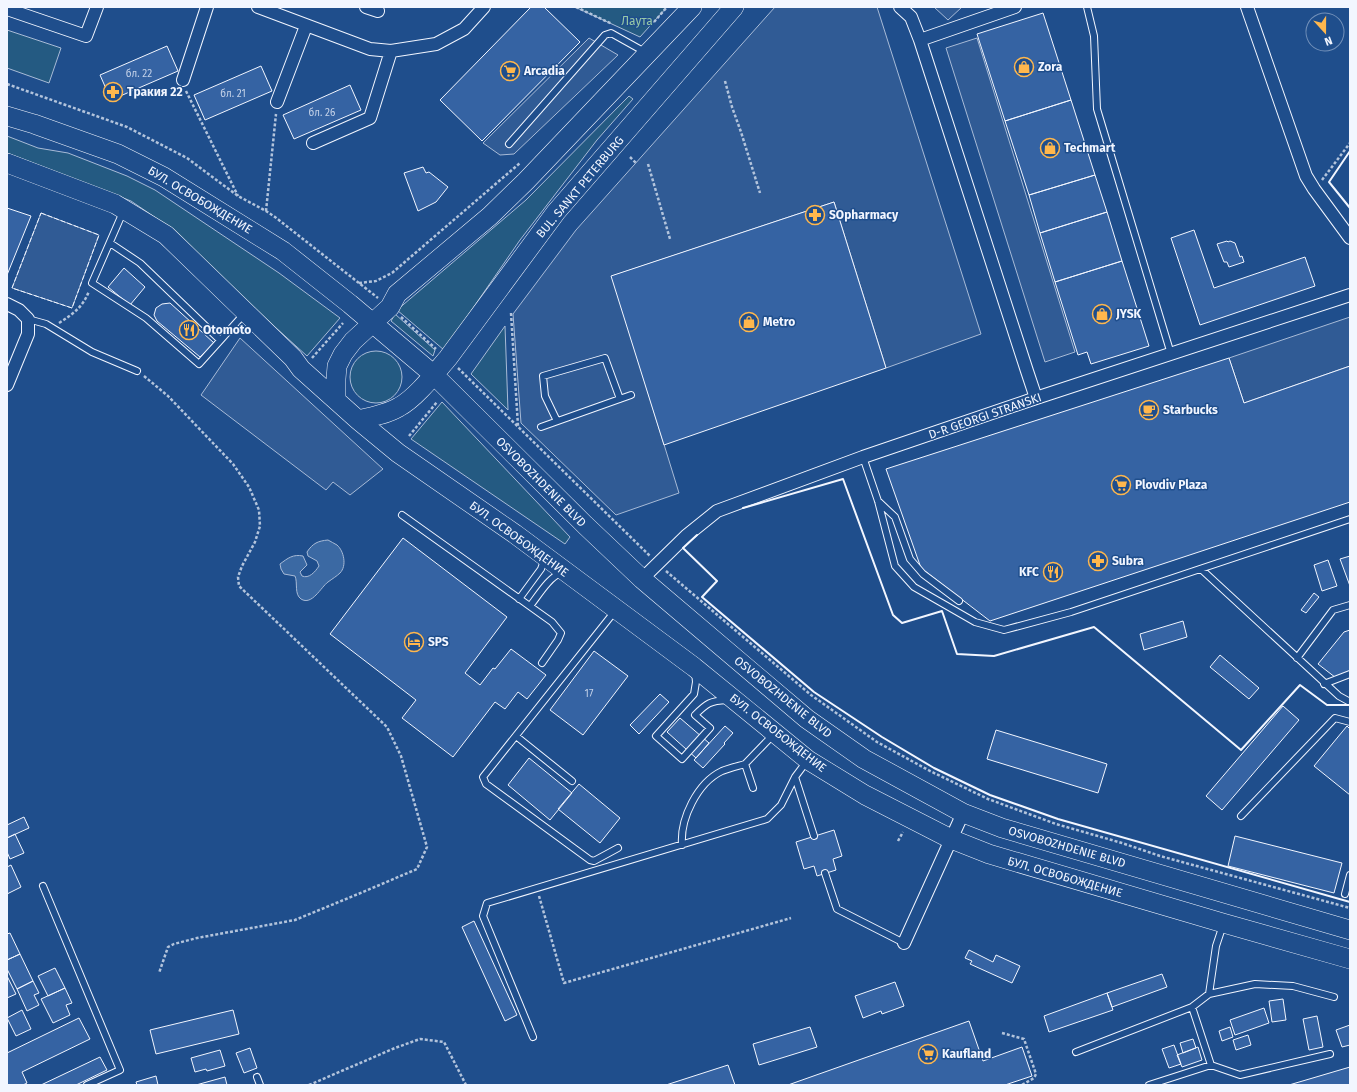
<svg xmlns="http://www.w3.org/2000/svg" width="1357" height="1092" font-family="'Fira Sans',sans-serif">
  <rect width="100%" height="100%" fill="#1f4e8c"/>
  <path fill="#245a82" stroke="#a8bbd7" d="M575,7H667L640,37Z
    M7,30L61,48L49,83L7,68Z
    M629,96L633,99L597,140L520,240L444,350L397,310L526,200Z
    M7,136L38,148L68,153L127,176L155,190L279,273L340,318L307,356L233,289L172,229L131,201L7,153Z
    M395,314L435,350L433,356L391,321Z
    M505,326L508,410L471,374Z
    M350 377a26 26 0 1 1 52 0a26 26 0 1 1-52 0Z
    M442,402L570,537L565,544L411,439Z"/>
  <path fill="#305b95" stroke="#a8bbd7" d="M775,7H877L981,334L886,368L834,202L612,276L679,493L616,515L521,423L513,314L576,230Z
    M934,7H962L948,20Z
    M589,38L618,55L514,154L500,155L483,143Z
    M977,38L1075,352L1045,362L946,48Z
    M41,213L99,235L72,308L12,288Z
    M1350,317V366L1244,403L1229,358Z
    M240,338L383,469L350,495L333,482L326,490L201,395Z"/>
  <path fill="#3b69a3" stroke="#a8bbd7" d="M328,540C331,542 334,543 337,545C344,551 347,566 340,573C337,576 332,579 328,582C321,587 312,606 301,599C294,594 298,583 295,576L284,574L281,569L280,564C288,558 293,554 303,556L307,565L300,572L302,576C309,579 315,572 319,566L317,561L308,556L307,552C313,543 318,541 328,540Z"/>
  <path fill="#3563a3" stroke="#f2f6ff" d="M531,7H544L580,42L482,141L440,100Z
    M1043,13L1071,100L1005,121L977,34Z
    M167,46L178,71L111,100L100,75Z
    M261,66L272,91L205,120L194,95Z
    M350,85L361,110L294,139L283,115Z
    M1071,100L1095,175L1029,195L1005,121Z
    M423,167L426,173L429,172L448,187L436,202L418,211L404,173Z
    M1095,175L1107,212L1040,233L1029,195Z
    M834,202L886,368L664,445L611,276Z
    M7,208L31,216L7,275Z
    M1107,212L1122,261L1055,282L1040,233Z
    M1194,230L1214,288L1305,257L1315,286L1200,325L1171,238Z
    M1227,241L1228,242L1230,241L1235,243L1240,257L1242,256L1244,262L1229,267L1227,262H1224L1217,244Z
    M1122,261L1149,346L1091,364L1087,352L1078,355L1055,282Z
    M124,268L145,287L130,305L108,287Z
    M170,303L214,343L200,357L157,321L154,315L156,308L162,304Z
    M1229,358L1244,403L1350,366V502L990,621L921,568L886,469Z
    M403,538L507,617L465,673L480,685L493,668L495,669L511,649L546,675L527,699L518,692L505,709L495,702L453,757L402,718L416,700L330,634Z
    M1350,556V586L1340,559Z
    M1328,560L1337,586L1322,591L1314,565Z
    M1314,593L1319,597L1306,613L1301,610Z
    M1183,621L1187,637L1144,650L1140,634Z
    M1350,630V671L1340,681L1318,664L1344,632Z
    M594,651L628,676L583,735L550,710Z
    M1220,655L1259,688L1249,699L1210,667Z
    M660,694L669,702L639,734L630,725Z
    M1283,706L1299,720L1222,810L1206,796Z
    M680,718L709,743L696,758L667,732Z
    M725,726L733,733L724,743L725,744L703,768L694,760Z
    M1347,726L1350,729V795L1314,766Z
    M996,730L1107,764L1098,793L987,759Z
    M529,758L572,793L550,820L508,785Z
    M579,784L620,818L600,843L558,809Z
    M24,817L29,828L7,838V825Z
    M834,830L842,856L833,859L836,870L817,876L814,866L804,869L796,842Z
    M15,834L24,853L10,859L7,852V838Z
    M1235,836L1342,863L1334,893L1228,866Z
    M11,865L21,887L7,894V867Z
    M474,921L517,1015L505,1021L462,927Z
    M10,933L20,954L7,960V934Z
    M969,950L993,962L996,955L1020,966L1012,983L970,964L972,961L965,958Z
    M20,954L33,981L17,989L7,969V960Z
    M55,968L65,988L48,996L38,976Z
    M1162,974L1167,987L1112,1007L1107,993Z
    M7,976L16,994L7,998Z
    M33,981L39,993L34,995L39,1005L27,1011L17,989Z
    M895,982L904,1006L882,1014L881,1011L863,1018L855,996Z
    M65,988L72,1003L66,1005L70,1015L53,1023L41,999Z
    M1107,993L1113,1010L1049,1032L1044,1016Z
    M1283,999L1286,1020L1272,1022L1269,1001Z
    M1264,1008L1269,1023L1235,1035L1230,1020Z
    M22,1010L31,1029L16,1036L7,1018Z
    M233,1010L239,1034L156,1054L150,1030Z
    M1317,1016L1323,1047L1309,1050L1303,1019Z
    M79,1018L90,1039L22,1072L27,1083L23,1085H7V1053Z
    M969,1021L983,1061L1022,1047L1032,1076L1005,1085H788Z
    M1350,1025V1045L1342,1047L1336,1030Z
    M810,1027L817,1047L759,1065L753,1044Z
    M1230,1027L1233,1037L1222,1041L1219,1031Z
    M1248,1035L1251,1045L1236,1050L1233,1040Z
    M1193,1039L1196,1048L1183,1053L1180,1043Z
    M1174,1045L1181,1064L1169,1068L1162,1049Z
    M1198,1047L1202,1060L1182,1067L1177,1055Z
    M250,1048L257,1068L244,1073L236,1053Z
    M220,1050L225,1066L207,1071L206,1069L195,1072L191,1058Z
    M100,1057L107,1070L76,1085H41Z
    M728,1065L735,1085H666Z
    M1350,1067V1085H1289Z
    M156,1076L158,1085H137L136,1082Z
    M225,1077L227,1085H196Z"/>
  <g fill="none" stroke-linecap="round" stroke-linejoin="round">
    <g stroke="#f2f6ff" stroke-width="8">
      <path id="service" d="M1087,7L1094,36L1097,109L1171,354
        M509,144L605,35L611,33L645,52
        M123,212L92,283L146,318L199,364L244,314
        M110,243L140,263L220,340
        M28,319L46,324L92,352L137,371
        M557,421L545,396L543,376L605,358L620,399
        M541,427L631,395
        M863,457L878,501L895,566L914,587L975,622L1004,630L1071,612L1350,519
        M878,501L895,517L910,559L923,574L959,601
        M402,515L552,622L561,633L558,640L542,663
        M1201,569L1339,696L1350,702
        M519,599L541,569L545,558
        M530,606C538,596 549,577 561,573
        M615,611L483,777L486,784L590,860L594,861L618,848
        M1297,658L1333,610L1350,605
        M695,672L696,682L694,694L656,736L682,759L710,728L695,715C707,703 710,701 727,700
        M1324,684L1350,674
        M516,736L572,781
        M807,761L795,777L814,836
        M753,788L745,764L774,734
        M1241,816L1335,718L1350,722
        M682,845C680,819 697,783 722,771C729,768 738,766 745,764
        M825,873L837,909L904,943
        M43,886L120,1070L87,1085
        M1345,894L1350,875
        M1209,994L1255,984L1293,986L1334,997
        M533,1037L483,916L487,903L767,819L781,805L795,777
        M1076,1052L1192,1007L1209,994L1216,946L1223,925
        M1211,1065L1240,1075L1330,1054
        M257,1077L260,1085
        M1149,1085L1211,1065L1192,1007"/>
    </g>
    <g stroke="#f2f6ff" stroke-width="14">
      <path id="minor" d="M258,7L370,49L391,51L436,44L464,29L484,7
        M366,7L378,11
        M900,7L911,17L920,40L1027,371L1036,398
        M1247,7L1306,176L1314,189L1350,238
        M7,9L86,36L97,7
        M920,40L1015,7
        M183,80L207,7
        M277,102L306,26
        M313,143L370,118L391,51
        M7,304L19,310L28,319V334L7,385
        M642,579L686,536L717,511L863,457L1036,398L1350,295
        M904,943L963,813"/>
    </g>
    <g stroke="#f2f6ff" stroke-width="20">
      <path id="primary" d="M7,116L34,124L118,154L164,177L283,251L350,304L434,375L585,525L642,579L807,719L864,759L963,813L1002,828L1350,930
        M7,163L115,204L166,235L293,358L301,369L358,420L398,453L515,534L694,667L808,760L865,795L951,839L989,854L1223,923L1350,959
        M336,400V379L337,366L343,354L353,341L390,307L397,294L490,216L526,181L692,7
        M358,420C372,417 387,414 399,407C416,398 435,373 448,358L556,212L734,7"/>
    </g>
    <path stroke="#b3c4dc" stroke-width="2.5" stroke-dasharray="3 2" stroke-linecap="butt" d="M576,7L612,24
      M654,22L667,7
      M725,81L732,107L741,132L760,193
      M7,84L127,127L187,158L238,196L266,211L275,217L378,298
      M186,91L238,196
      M630,157L636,163
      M648,164L670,239
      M1322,180L1350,143
      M266,211L276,114
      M359,283L376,281L392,273L520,163
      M511,313L518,426
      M401,317L436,349
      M59,323C73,314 83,307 89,291
      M312,358L343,323
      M458,368L650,556
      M144,376L168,396L233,464L249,487L259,510L260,526L255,542L242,566L238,577L239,586L387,727L401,756L427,847L417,869L363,892L295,920L197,938L174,944L168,947L159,973
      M409,436L437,402
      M666,571L811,695L877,742L930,771L988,799L1056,824L1122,843L1160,856L1350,908
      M898,841L903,832
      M539,896L564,983L791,918
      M1002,1033L1024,1039L1036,1074L1034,1078L1022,1085
      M309,1085L395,1048L420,1039L444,1042L466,1085"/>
    <use href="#service" stroke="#1f4e8c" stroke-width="6"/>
    <use href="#minor" stroke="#1f4e8c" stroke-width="12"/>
    <use href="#primary" stroke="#1f4e8c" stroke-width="19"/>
    <path stroke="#f2f6ff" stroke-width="1" stroke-dasharray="5 2" stroke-linecap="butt" d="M41,213L99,235L72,308L12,288Z"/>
    <path stroke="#f2f6ff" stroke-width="2" d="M1350,151L1329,182L1350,208
      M743,508L843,479L893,615L902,623L942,611L957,654L994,656L1094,627L1241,750L1300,685L1327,705H1350
      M697,535L683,548L717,581L702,597L814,692L882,737L934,768L990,795L1058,819L1350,902"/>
  </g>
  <defs>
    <g id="shop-ring" transform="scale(1)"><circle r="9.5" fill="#1f4e8c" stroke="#ffb74d" stroke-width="1.5"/><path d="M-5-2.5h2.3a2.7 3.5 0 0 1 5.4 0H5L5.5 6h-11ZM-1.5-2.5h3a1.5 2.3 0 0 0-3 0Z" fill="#ffb74d"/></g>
    <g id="supermarket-ring" transform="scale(1)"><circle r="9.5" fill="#1f4e8c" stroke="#ffb74d" stroke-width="1.5"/><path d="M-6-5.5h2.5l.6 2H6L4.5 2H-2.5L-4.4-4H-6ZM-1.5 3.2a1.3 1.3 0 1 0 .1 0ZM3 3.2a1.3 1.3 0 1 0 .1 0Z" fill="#ffb74d"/></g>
    <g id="pharmacy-ring" transform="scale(1)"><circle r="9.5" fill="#1f4e8c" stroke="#ffb74d" stroke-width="1.5"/><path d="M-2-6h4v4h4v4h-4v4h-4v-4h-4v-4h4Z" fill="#ffb74d"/></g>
    <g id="restaurant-ring" transform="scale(1)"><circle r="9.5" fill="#1f4e8c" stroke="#ffb74d" stroke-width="1.5"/><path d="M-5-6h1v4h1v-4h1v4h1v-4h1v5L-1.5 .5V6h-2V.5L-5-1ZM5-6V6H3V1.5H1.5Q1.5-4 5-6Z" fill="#ffb74d"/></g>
    <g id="cafe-ring" transform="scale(1)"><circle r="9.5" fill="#1f4e8c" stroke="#ffb74d" stroke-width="1.5"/><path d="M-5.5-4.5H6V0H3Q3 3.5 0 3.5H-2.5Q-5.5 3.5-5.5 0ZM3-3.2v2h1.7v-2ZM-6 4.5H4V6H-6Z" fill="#ffb74d"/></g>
    <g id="hotel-ring" transform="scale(1)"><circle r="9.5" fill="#1f4e8c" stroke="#ffb74d" stroke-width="1.5"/><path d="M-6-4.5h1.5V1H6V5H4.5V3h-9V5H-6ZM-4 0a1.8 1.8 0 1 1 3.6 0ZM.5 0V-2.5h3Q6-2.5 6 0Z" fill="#ffb74d"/></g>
  </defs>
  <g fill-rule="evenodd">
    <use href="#shop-ring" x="1024" y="67"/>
    <use href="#supermarket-ring" x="510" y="71"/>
    <use href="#pharmacy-ring" x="113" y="92"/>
    <use href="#shop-ring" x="1050" y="148"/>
    <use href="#pharmacy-ring" x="815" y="215"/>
    <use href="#shop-ring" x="1102" y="314"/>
    <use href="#shop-ring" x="749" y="322"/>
    <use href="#restaurant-ring" x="189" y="330"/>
    <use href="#cafe-ring" x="1149" y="410"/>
    <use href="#supermarket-ring" x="1121" y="485"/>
    <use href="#pharmacy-ring" x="1098" y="561"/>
    <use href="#restaurant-ring" x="1053" y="572"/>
    <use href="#hotel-ring" x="414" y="642"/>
    <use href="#supermarket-ring" x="928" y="1054"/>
  </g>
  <g text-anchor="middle" stroke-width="3" stroke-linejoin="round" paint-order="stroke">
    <g font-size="10" fill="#c3d1e8">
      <text x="139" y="77">бл. 22</text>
      <text x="233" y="97">бл. 21</text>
      <text x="322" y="116">бл. 26</text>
      <text x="589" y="697">17</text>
    </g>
    <g font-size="12" fill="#97c8a6" stroke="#1f4e8c">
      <text x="637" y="25">Лаута</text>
    </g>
    <g font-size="12" font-weight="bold" fill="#f2f6ff" stroke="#1f4e8c" text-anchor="start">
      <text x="1038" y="71">Zora</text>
      <text x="524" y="75">Arcadia</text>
      <text x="127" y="96">Тракия 22</text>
      <text x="1064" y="152">Techmart</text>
      <text x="829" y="219">SOpharmacy</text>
      <text x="1116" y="318">JYSK</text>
      <text x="763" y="326">Metro</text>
      <text x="203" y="334">Otomoto</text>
      <text x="1163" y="414">Starbucks</text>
      <text x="1135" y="489">Plovdiv Plaza</text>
      <text x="1112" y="565">Subra</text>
      <text x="1039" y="576" text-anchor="end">KFC</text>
      <text x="428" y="646">SPS</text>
      <text x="942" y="1058">Kaufland</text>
    </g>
    <g font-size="12" fill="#f2f6ff" stroke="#1f4e8c">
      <text transform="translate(580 187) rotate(-50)" y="4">BUL. SANKT PETERBURG</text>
      <text transform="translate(200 200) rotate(31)" y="4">БУЛ. ОСВОБОЖДЕНИЕ</text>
      <text transform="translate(985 416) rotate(-19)" y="4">D-R GEORGI STRANSKI</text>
      <text transform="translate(541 482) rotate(45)" y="4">OSVOBOZHDENIE BLVD</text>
      <text transform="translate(519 539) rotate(36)" y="4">БУЛ. ОСВОБОЖДЕНИЕ</text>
      <text transform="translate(783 697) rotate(39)" y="4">OSVOBOZHDENIE BLVD</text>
      <text transform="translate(778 733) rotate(38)" y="4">БУЛ. ОСВОБОЖДЕНИЕ</text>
      <text transform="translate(1067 847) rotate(16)" y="4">OSVOBOZHDENIE BLVD</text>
      <text transform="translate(1065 877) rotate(16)" y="4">БУЛ. ОСВОБОЖДЕНИЕ</text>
    </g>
  </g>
  <rect width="1357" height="1092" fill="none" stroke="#f2f6ff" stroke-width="16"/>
  <g transform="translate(1325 32) rotate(159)"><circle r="19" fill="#1f4e8c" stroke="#7391ba"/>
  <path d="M0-3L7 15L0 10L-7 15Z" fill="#ffb74d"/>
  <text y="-6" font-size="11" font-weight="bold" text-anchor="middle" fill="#f2f6ff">N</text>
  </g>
</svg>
